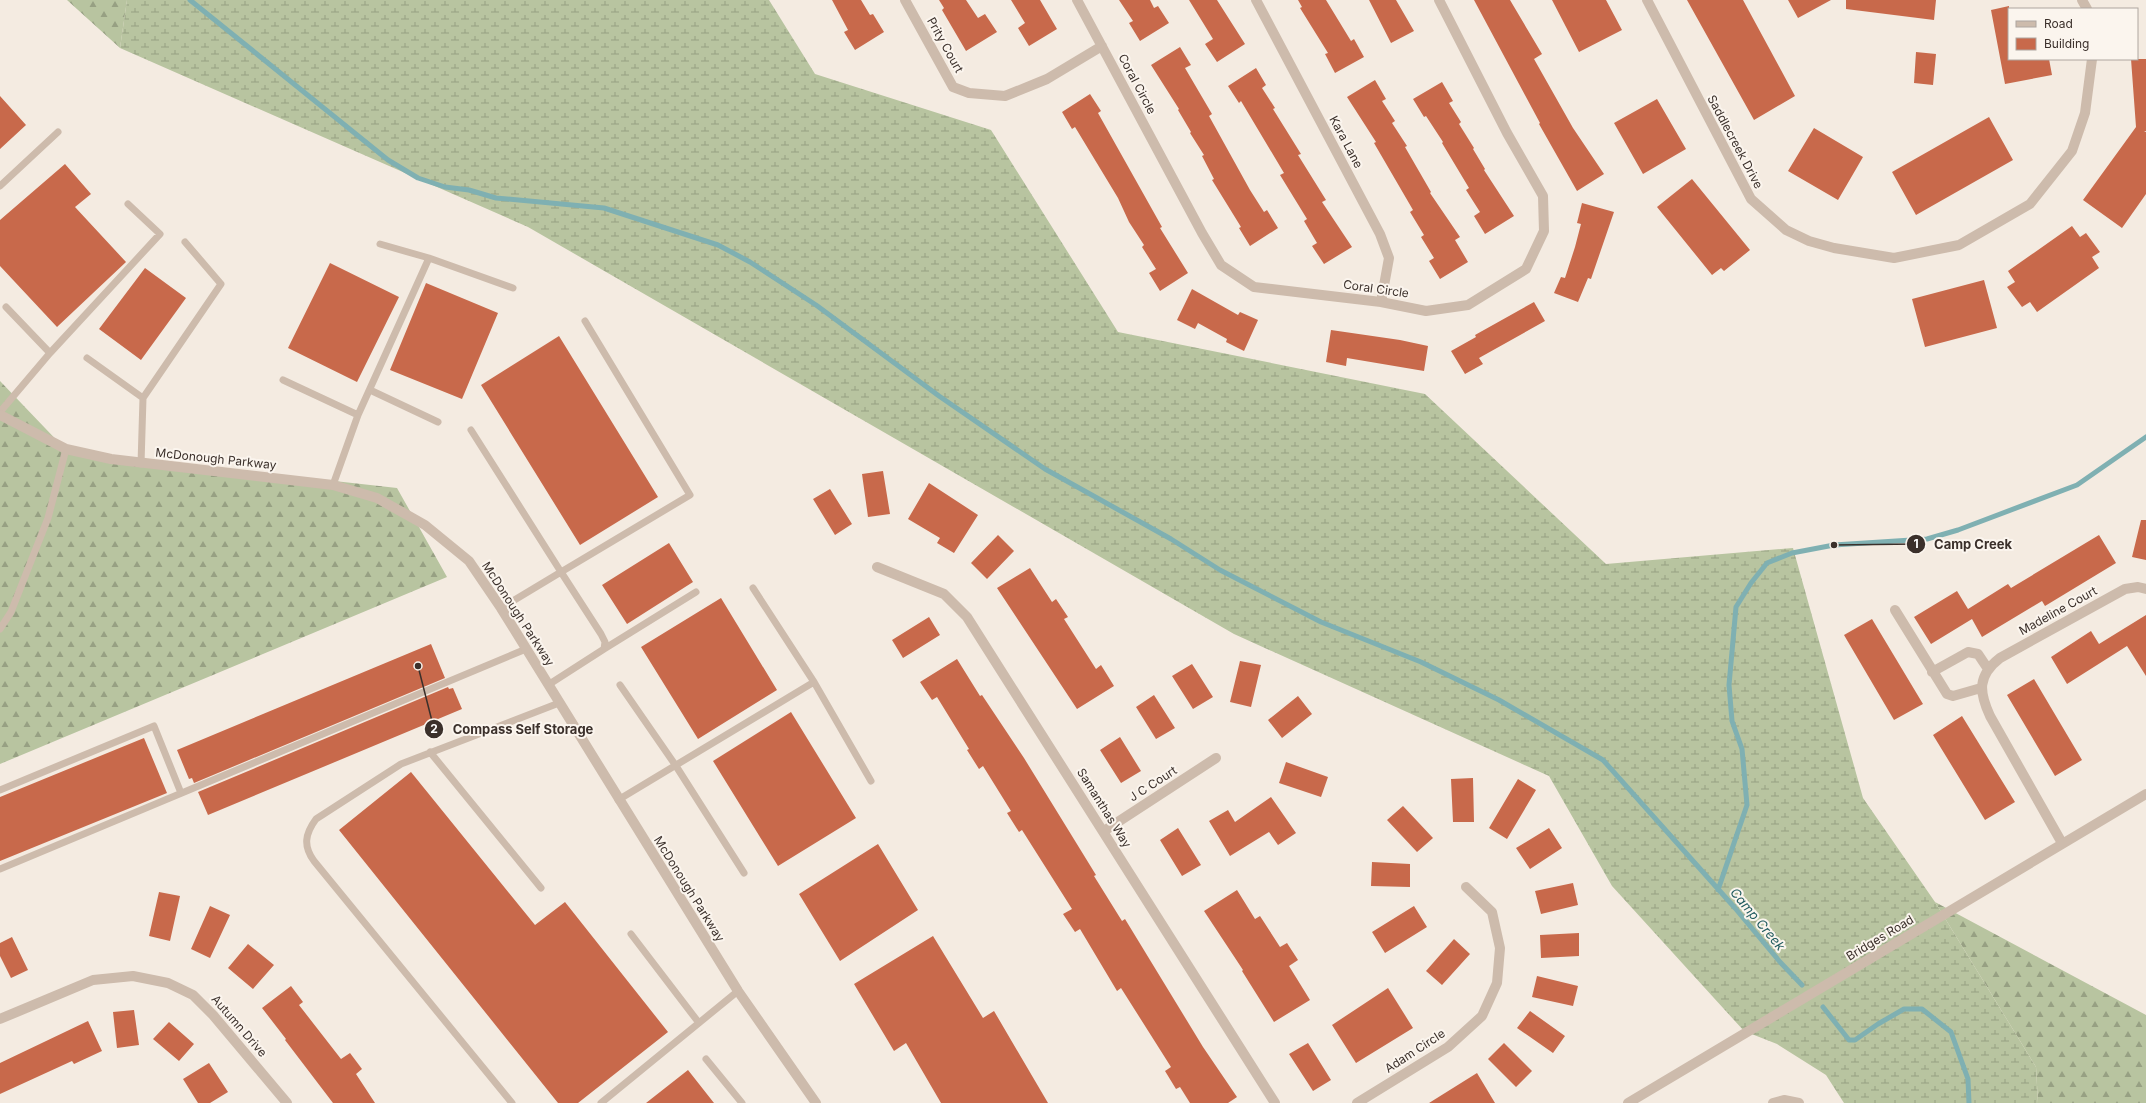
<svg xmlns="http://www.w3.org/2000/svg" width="2146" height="1103" font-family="Inter,sans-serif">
  <defs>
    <pattern id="forest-firs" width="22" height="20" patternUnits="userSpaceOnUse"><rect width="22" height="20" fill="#b8c4a0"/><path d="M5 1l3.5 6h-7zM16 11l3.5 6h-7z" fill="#97a083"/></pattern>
    <pattern id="wetland-marsh" width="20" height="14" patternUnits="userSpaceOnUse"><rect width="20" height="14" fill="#b8c4a0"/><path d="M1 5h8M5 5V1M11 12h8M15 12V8" fill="none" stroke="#97a083"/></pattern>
  </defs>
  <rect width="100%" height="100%" fill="#f4ebe1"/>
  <path fill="url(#forest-firs)" d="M67,0H127L120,48Z
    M0,381L67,451L397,488L447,577L0,764Z
    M1935,902L2146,1015V1103H2038L2036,1067Z"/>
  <path fill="url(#wetland-marsh)" d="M127,0H769L815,74L991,130L1118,332L1425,394L1606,564L1793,548L1863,798L1935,902L2036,1067L2038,1103H1844L1826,1075L1777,1044L1744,1031L1612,886L1549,776L1234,634L528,227L120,48Z"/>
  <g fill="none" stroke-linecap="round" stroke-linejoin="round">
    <path stroke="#7fb0b2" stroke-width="5" d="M190,0L388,160L418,178L445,187L469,190L496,198L604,208L718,245L750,262L816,305L939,396L1045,469L1171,539L1220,570L1321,622L1421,662L1499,700L1603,760L1735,908L1780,962L1802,985
      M1718,890L1747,805L1742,749L1732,721L1729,685L1736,607L1751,583L1767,563L1792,553L1834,545L1927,539L1958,530L2077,485L2146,437
      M1823,1007L1849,1040H1855L1878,1024L1904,1009H1922L1951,1032L1968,1079L1969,1103"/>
  </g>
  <path fill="#c8694b" d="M832,0H861L870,15L873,14L884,32L855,50L844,32L848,30Z
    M939,0H966L978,18L985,14L997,32L966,51L942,10L944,8Z
    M1011,0H1040L1057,29L1029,46L1018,28L1025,23Z
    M1119,0H1150L1154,8L1158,6L1169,23L1140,41L1129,23L1133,21Z
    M1189,0H1217L1245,44L1217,62L1205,44L1213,39Z
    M1298,0H1326L1351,41L1354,39L1364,57L1335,73L1325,54L1328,53L1300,8L1302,7Z
    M1369,0H1396L1414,31L1391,43Z
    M1474,0H1510L1542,54L1534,59L1573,128L1604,174L1577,191L1539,124L1540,123Z
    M1552,0H1606L1622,30L1579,52Z
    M1687,0H1743L1795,96L1754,120Z
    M1788,0H1831L1798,18Z
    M1846,0H1936L1934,20L1846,9Z
    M2009,6V59H2049L2052,75L2005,84L1991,10Z
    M1180,47L1191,65L1185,68L1212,114L1209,116L1250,190L1264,212L1267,210L1278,228L1250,246L1239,228L1241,227L1212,180L1214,179L1202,156L1204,155L1190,133L1191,132L1178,110L1179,109L1151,65Z
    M1916,52L1936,54L1933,85L1914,83Z
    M2131,59H2146V131H2144L2146,132V194L2122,228L2083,200L2136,127Z
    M1256,68L1266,85L1262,88L1275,108L1273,109L1301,154L1298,155L1326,200L1322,202L1352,247L1324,264L1312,246L1317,243L1304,221L1307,219L1280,175L1284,173L1241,101L1239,103L1228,86Z
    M1375,80L1386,99L1382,101L1395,121L1392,123L1407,146L1405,147L1431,192L1430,193L1460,237L1455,240L1468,262L1440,279L1429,261L1434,258L1421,237L1424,235L1410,212L1413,210L1374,143L1376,142L1347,97Z
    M1442,82L1453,101L1449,103L1461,122L1459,124L1474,148L1473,149L1485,169L1484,170L1514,216L1485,234L1474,216L1480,212L1466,190L1469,188L1442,143L1443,142L1426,116L1424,117L1413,99Z
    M1090,94L1101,111L1098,113L1162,227L1160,228L1188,273L1160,291L1149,273L1156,269L1142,247L1144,245L1129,222L1118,198L1075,127L1072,129L1062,112Z
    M0,96L26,125L0,149Z
    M1657,99L1686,149L1643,174L1614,123Z
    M1989,117L2013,160L1916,215L1892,172Z
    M1814,128L1863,157L1838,200L1788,171Z
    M65,164L91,194L75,207L126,262L57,327L0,266V220Z
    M1692,179L1750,250L1724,271L1721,268L1712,275L1657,207Z
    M1582,203L1614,212L1591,279L1588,278L1578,302L1554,293L1561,277L1565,278L1575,247L1581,224L1577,223Z
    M2072,226L2080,237L2086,233L2100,252L2092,257L2099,268L2037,312L2030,302L2022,307L2007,287L2015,282L2008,271Z
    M330,263L399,297L357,382L288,348Z
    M145,268L186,298L141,360L99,329Z
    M1984,280L1997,328L1925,347L1912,299Z
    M426,283L498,313L462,399L390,370Z
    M1192,289L1238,315L1240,312L1258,320L1244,351L1226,342L1227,339L1198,323L1195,329L1177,320Z
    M1534,302L1545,321L1479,358L1483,364L1465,374L1451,351L1476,337L1475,335Z
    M1331,330L1400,340L1428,346L1424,371L1347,358L1346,366L1326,362Z
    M559,336L658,497L580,545L481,385Z
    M883,471L890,514L868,517L862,474Z
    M929,483L978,515L954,553L937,543L940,538L908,519Z
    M830,489L852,524L835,535L813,499Z
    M2141,520H2146V560L2132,557Z
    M998,535L1014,551L987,579L971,563Z
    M2099,535L2116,563L2045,606L2042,601L1982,637L1972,619L1931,644L1914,617L1957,591L1968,609L2008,584L2011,588Z
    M669,543L693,582L627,624L602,585Z
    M1030,568L1052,602L1056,599L1068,617L1064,619L1096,669L1101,665L1114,686L1077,709L997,588Z
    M721,598L777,690L698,739L641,647Z
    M2146,615V676L2127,646L2067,684L2051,657L2091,631L2099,644Z
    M929,617L940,635L903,658L892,640Z
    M1872,619L1923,704L1894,720L1844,635Z
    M431,644L445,678L194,783L192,778L189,779L177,750Z
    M957,659L980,696L982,695L1024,758L1096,875L1094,876L1122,921L1125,919L1203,1047L1237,1097L1228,1103H1190L1180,1087L1176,1089L1165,1071L1171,1067L1121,988L1117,991L1080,929L1075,932L1063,914L1072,909L1022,830L1019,832L1007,813L1011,811L983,766L979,769L967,750L969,749L937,697L932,700L920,682Z
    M1240,661L1261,665L1251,707L1230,702Z
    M1192,664L1213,697L1193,709L1172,676Z
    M2034,679L2082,760L2055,776L2007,695Z
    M448,687L449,689L453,688L462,709L208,815L198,792Z
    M1154,695L1175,728L1156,739L1136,707Z
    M1298,696L1312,714L1282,738L1268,720Z
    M791,712L856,818L778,866L713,761Z
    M1962,716L2015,802L1985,820L1933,735Z
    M1120,737L1141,771L1121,783L1100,750Z
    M144,738L167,793L0,861V797Z
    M1286,762L1328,777L1321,797L1279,783Z
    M411,772L535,925L565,902L668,1032L578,1103H558L339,830Z
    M1473,778L1474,822H1453L1451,779Z
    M1518,779L1536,790L1507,839L1489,828Z
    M1271,797L1296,833L1278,845L1269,832L1230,856L1209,821L1228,810L1235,822Z
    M1403,806L1433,838L1417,852L1387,820Z
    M1178,828L1201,865L1182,876L1160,840Z
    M1549,828L1562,848L1530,869L1516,848Z
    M878,844L918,910L840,961L799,894Z
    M1372,862L1410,864V887L1371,886Z
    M1573,883L1578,905L1541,914L1535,891Z
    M1237,890L1255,919L1260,916L1280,947L1287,943L1298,960L1289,966L1310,1000L1274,1022L1242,971L1243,970L1204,911Z
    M159,892L180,896L170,941L149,936Z
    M210,906L230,915L210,958L191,949Z
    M1414,906L1427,927L1385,953L1372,932Z
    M1579,933V956L1541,958L1540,935Z
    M933,936L983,1018L994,1011L1048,1103H941L906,1043L894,1051L854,984Z
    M12,937L28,970L11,978L0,956V943Z
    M1454,939L1470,954L1442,985L1426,971Z
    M248,944L274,965L253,989L228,968Z
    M1537,976L1578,986L1573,1006L1532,997Z
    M291,986L303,1002L299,1005L341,1059L350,1053L362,1069L356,1074L375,1103H333L285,1040L286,1039L262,1008Z
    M1388,988L1413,1028L1356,1063L1332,1025Z
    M134,1010L139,1045L117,1048L113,1012Z
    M1530,1011L1565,1036L1553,1053L1517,1028Z
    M88,1021L102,1051L74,1064L72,1061L0,1094V1063Z
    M169,1022L194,1044L179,1061L153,1039Z
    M1308,1043L1331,1080L1313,1091L1289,1054Z
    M1504,1043L1532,1071L1516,1087L1488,1059Z
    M209,1063L228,1092L210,1103H198L183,1079Z
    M688,1070L714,1103H646Z
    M1477,1073L1495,1103H1429Z"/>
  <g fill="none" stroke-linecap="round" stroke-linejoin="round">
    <path stroke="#cdbbac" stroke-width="7" d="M0,186L58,132
      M380,244L429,258
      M50,353L160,234L128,204
      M87,358L143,398L141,464
      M283,380L358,415
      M370,390L438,422
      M143,398L221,284L185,242
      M0,412L50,353L6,307
      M471,430L561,572L690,495L585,321
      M333,485L358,415L429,258L513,288
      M753,588L814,682
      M501,608L561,572L601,634L605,642L604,649L548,685
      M0,629L11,612L48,518L66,449
      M604,649L696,592
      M620,685L676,766L744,873
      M430,752L541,888
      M0,790L154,726L181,793
      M618,800L814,682L871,781
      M0,869L526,649
      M631,934L699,1023
      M706,1059L742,1103
      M512,1103L314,861C303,846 305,834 316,819L401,764L559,703
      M601,1103L738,991"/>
    <path stroke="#cdbbac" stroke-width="10" d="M905,0L953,87L969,93L1005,96L1047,79L1102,46
      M1077,0L1202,233L1221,265L1254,287L1381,302L1426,311L1468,305L1526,269L1544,231L1543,196L1507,133L1439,0
      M1256,0L1380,234L1389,258L1381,302
      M1647,0L1751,199L1786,230L1809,241L1834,248L1894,258L1959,245L2030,204L2072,151L2085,113L2092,59
      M2082,0L2087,9
      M877,567L944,594L967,617L1275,1103
      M1895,610L1947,694L1953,696L1981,688
      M1932,672L1968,652L1978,654L1988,669
      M1104,831L1216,758
      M2062,843L1990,716C1979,692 1977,676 2000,658L2125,589L2138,587L2146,589
      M0,1019L93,980L133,976L168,983L193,995L213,1015L287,1103
      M1357,1103L1448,1047L1482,1016L1497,983L1500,948L1492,912L1466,887
      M1773,1103L1784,1100L1799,1103"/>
    <path stroke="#cdbbac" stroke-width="10" d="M0,415L66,449L111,459L333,485L377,498L425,525L469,561L501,608L738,991L816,1103
      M1628,1103L2146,794"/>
  </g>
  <g text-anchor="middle" stroke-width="4" stroke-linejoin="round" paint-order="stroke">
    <g font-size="12" fill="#3b302b" stroke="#fbf5ee">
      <text transform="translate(945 45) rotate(61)" y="4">Prity Court</text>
      <text transform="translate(1137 84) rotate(62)" y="4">Coral Circle</text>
      <text transform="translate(1346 142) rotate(62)" y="4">Kara Lane</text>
      <text transform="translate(1735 142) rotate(62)" y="4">Saddlecreek Drive</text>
      <text transform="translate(1376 289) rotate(8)" y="4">Coral Circle</text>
      <text transform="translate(216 459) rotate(6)" y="4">McDonough Parkway</text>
      <text transform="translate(2058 611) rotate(-29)" y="4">Madeline Court</text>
      <text transform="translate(518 614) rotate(57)" y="4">McDonough Parkway</text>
      <text transform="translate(1153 784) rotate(-33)" y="4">J C Court</text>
      <text transform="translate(1104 808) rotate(58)" y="4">Samanthas Way</text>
      <text transform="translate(689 889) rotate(58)" y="4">McDonough Parkway</text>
      <text transform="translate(1880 938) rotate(-31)" y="4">Bridges Road</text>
      <text transform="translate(239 1026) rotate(49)" y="4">Autumn Drive</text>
      <text transform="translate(1415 1051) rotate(-33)" y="4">Adam Circle</text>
    </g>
    <g font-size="13" font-style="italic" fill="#1f5a5e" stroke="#fbf5ee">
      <text transform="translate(1758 919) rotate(50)" y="5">Camp Creek</text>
    </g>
  </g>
  <path fill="none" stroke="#3b302b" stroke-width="1.5" d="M1834 545L1916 544M418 666L434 729"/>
  <g fill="#3b302b" stroke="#fbf5ee" stroke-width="1.5">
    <circle cx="1834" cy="545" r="4"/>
    <circle cx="418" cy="666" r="4"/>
    <circle cx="1916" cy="544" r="10"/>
    <circle cx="434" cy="729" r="10"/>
  </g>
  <g font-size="12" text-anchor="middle" font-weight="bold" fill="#fff">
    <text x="1916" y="548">1</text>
    <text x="434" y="733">2</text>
  </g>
  <g font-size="13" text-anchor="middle" font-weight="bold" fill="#3b302b" stroke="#fbf5ee" stroke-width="4" stroke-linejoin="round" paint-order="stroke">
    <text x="1973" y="549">Camp Creek</text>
    <text x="523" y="734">Compass Self Storage</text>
  </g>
  <rect x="2008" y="8" width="130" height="52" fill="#fbf5ee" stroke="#aea6a0"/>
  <rect x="2016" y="21" width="20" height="6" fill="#cdbbac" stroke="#aea6a0"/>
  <text x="2044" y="28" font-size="12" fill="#3b302b">Road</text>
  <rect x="2016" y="38" width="20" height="12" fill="#c8694b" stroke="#aea6a0"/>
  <text x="2044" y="48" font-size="12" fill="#3b302b">Building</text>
</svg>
